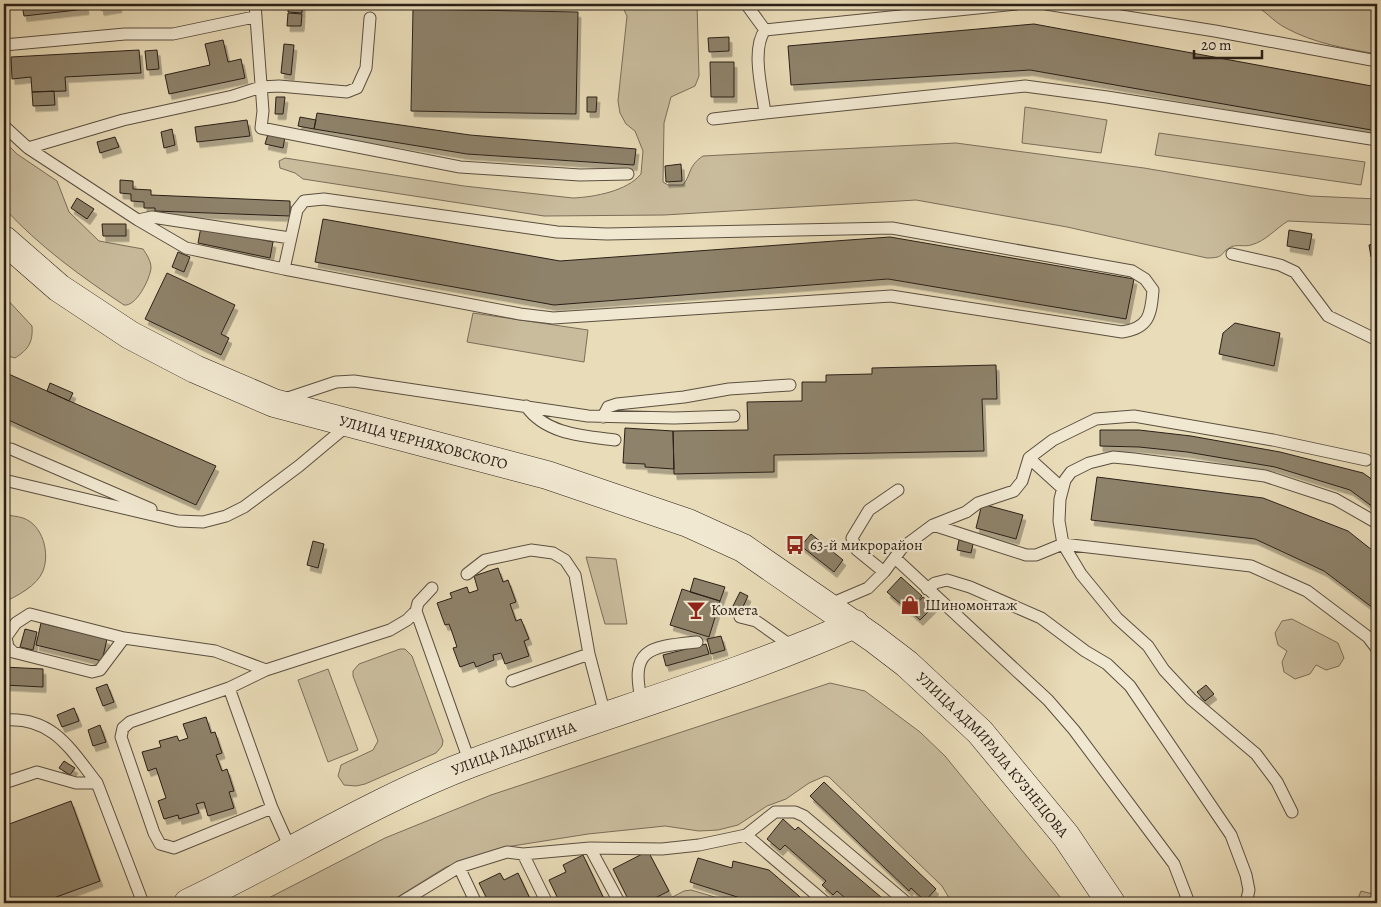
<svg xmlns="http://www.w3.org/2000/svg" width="1381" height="907" font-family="Alegreya,serif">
  <defs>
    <filter id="shadow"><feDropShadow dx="3" dy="5.5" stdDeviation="0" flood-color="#0004"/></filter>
  </defs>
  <rect width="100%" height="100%" fill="#e9dcb8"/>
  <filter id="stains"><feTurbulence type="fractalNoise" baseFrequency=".004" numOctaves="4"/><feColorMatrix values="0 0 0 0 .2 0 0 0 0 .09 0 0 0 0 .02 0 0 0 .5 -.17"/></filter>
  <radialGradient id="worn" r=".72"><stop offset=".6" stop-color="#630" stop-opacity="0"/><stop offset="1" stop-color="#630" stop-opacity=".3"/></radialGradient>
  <path fill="#c9bc9d" stroke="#7a6e5a" d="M621,4H697L699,76L695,86L671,97L664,123L663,182L668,185H683C692,173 688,166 703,156L956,143L1144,168L1310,196L1377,199V225L1288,221C1275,229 1266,241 1251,245C1245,247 1237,244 1231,247C1219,253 1226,258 1207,258L1067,227L916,200L664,215L544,216L303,179L295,173L280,168L279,161L285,158L464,186L573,198C595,197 627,191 641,174L643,151L635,131L626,124L620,113L618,101L627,16Z
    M1251,4H1377V54C1347,49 1313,43 1286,28C1273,22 1265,9 1251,4Z
    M1025,107L1107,120L1101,153L1022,143Z
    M1159,133L1365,162L1361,185L1155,155Z
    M4,141L17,154L57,181L69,212L99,241L143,249C147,255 151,261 151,268C150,279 136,307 124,305C80,276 39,246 4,208Z
    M4,296L32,326C33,342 29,349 15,358L4,355Z
    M473,313L588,330L584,362L467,342Z
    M4,514C10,516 17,516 23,518C43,525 50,553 43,571C37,586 17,596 4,602Z
    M586,557L616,559L627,624H605Z
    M1292,619L1338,643L1344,658L1339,666L1326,670L1316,665L1310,674L1295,679L1284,672L1282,662L1287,651L1278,645L1275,633L1282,621Z
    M400,649H405L412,656L443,741L442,746L436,753L365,784L356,786L344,785L338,776L341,765L373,750L378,741L353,676V671L359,664Z
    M328,669L358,750L328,762L298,680Z
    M830,683L865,691L920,732L945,756L1065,903H952L942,886L829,777L825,776L809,783L786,799L767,806L738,825L718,830L699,831L665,826L588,834L506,847L446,867L388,903H259L385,838L491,795Z
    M691,890L735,903H661L684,891Z
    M1361,891L1377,895V903H1356Z"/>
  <path fill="#8e826b" stroke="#2b2018" filter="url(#shadow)" d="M22,4H85L86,9L24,16Z
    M100,4H118L119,7L101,10Z
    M288,4H302V13L288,12Z
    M413,9L578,12L576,114L411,111Z
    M288,13L302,14L301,26H287Z
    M1034,24L1377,87V131L1030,70L791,85L788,46Z
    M729,37V51L709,52L708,38Z
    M223,40L228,62L241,59L245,78L169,94L165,75L210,65L205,44Z
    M284,44L294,45L291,75L281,73Z
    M139,50L141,73L65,77L66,91L32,92L31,77L12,79L11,57Z
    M157,50L159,69L147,70L145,51Z
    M710,62H734V97H711Z
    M54,91L55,105L33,106L32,92Z
    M276,97H285L283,114H275Z
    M587,97H597L596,112H587Z
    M317,113L470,135L636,149L634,165L467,154L314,129Z
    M300,117L316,120L314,129L298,126Z
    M247,120L250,136L197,142L195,127Z
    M172,129L175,145L164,148L161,132Z
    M268,134L285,137L283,148L265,144Z
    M115,137L119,147L100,153L97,142Z
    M681,164L682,181L666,182L665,166Z
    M120,180L133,181V189L151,190V195L290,201V216L155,211V208H144V202L131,201V194L120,193Z
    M77,198L94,209L87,219L71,208Z
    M323,219L560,261L890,237L1134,279L1126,319L888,279L554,305L315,262Z
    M102,224H126V236H103Z
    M201,227L273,242L270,258L198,243Z
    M1289,230L1312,234L1309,250L1287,246Z
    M1377,243V256L1371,257L1369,245Z
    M178,252L190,257L184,272L172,267Z
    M167,273L235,305L221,334L229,338L221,355L145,319Z
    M1235,323L1280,333L1274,366L1219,354L1223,333Z
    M996,365L997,399H982L984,451L774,455V472L674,474L673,431L748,430L747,402L802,401V382H826V375L872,374V368Z
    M4,372L216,466L196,505L4,418Z
    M50,383L73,393L69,401L47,391Z
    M625,428L673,431L674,469L645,467V464L623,463Z
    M1100,430H1139L1191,436L1280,452L1363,473L1377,483V510L1350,490L1275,467L1187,452L1139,447L1100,446Z
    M1097,477L1263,498L1348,531L1377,554V611L1324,571L1255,539L1091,520Z
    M982,504L1023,515L1016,539L976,528Z
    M811,534L843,560L834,572L801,546Z
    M959,540L973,544L971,553L957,550Z
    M313,541L324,544L318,568L307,565Z
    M498,568L503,582L508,580L516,602L510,604L516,621L521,619L529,639L524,641L529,656L505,664L501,653L493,655L494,660L476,667L474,662L460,667L453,648L457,647L453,635L449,624L445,625L437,603L452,598L450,593L467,587L469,593L478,590L474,576Z
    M901,577L922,596L909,611L887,592Z
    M694,578L725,587L720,601L690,592Z
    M682,589L720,601L709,637L670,625Z
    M740,592L748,596L742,609L733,606Z
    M923,597L934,606L920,620L910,611Z
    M41,623L107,639L102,661L36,645Z
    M25,629L37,632L33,650L20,647Z
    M721,636L725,650L711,654L707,639Z
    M706,644L709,654L666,666L663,655Z
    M4,667L43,669V687L4,685Z
    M107,684L114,702L103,706L96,688Z
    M1206,685L1214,694L1205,701L1197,692Z
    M74,708L79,721L62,727L57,715Z
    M206,717L211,733L215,732L222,753L216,755L222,771L227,769L234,791L229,792L234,808L208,816L204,802L196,804L199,813L179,819L178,815L164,819L158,801L166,798L156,768L148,771L142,752L161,747L159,741L177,736L179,741L188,738L183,724Z
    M100,725L106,742L93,746L88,730Z
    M64,761L75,768L70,775L59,768Z
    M824,782L936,889L925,901L911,888L909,891L810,796Z
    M71,801L100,881L40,903H4V826Z
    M783,819L795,830L798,827L888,903H851L837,891L833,895L822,885L826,881L785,845L780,850L767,839Z
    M648,851L669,891L645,903H630L613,869Z
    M583,855L606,903H560L549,880L566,872L563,865Z
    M698,858L732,868L733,861L769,870L807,903H756L690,882Z
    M500,873L504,880L518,873L532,903H489L479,883Z
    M459,897L462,903H445Z"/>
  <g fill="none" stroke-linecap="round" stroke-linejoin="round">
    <g stroke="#5a4f40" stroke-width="13">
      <path id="lane" d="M255,4L263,111L261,128L460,167L580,175L628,174
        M746,4L765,30L1016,4
        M1046,4L1215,31L1377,61
        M765,30C751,49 762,90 765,113L1025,86L1107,97L1377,140
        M4,45L125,34H173L254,17
        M713,119L765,113
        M4,126L28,148L138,220L186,248L284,269L520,314L553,318L891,296L1122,332C1149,328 1151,315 1153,290L1145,279L1132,271L892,228L607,234L557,232L324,199L304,201L297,210L284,269
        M28,148L123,120L233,96L261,87L279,86L347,92L357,88L366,68L370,18
        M138,220L152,217L290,238
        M1232,254L1280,265L1295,272L1328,316L1377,340
        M282,400L336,382L354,381L588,416L674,418L734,416
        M526,406C545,434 583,436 615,440
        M603,417L608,407L617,404L684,397L729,389L790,385
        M11,449L151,509
        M1029,458L1062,488
        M4,480L178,521L203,522L226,516L244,507L299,466L348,425
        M933,525L1026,555H1036L1063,544L1251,566L1307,591L1368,637L1377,649
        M895,558L1048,700L1074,730L1174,864L1189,903
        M884,572L857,550L852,538L869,510L898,490
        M467,574L485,560L531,550L553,553L565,560L575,575L589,654L605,715
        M927,589L935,583L947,580L970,587L1041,618L1085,651L1107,664L1130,686L1231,835L1246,875L1249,890L1246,903
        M828,605L868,588L884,572L902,548L933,525L966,512L978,503L1014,491L1022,481L1029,458L1053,440L1096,419L1134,416L1273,440L1366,460
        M416,611L418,603L432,588
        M740,617L756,621L793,647
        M124,638L100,670L92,672L13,652L8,647L6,637L16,623L30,614L124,638L215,651L266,670
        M512,681L589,654
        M229,688L266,670L390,630L407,620L416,611L470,763
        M642,703C629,648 649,647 697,642
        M4,720C53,716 71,750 97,783
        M4,783L37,772L76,783H97L143,903
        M272,808L174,848L160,844L154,833L121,737L123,728L130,722L229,688L272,808L291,850
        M1292,812L1277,782L1256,754L1191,699L1164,670L1148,646L1117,618L1081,574L1063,544L1059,521L1060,499L1065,480L1071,472L1089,463L1113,457L1134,459L1265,476L1335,499L1377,523
        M746,835L826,903
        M590,848L618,900
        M523,854L547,903
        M459,867L476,903
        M400,903L459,867L507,852L523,854L590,848L662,849L699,845L746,835L775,812H795L804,816L907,903"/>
    </g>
    <g stroke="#2b2018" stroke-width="29">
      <g id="secondary">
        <path id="s1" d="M4,240L59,288L130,335L195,369L274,403L547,475L688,523L743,548L873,638L907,664L980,732L1066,836L1111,903"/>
        <path id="s2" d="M188,903C283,858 372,801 472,763C599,715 730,679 855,624"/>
      </g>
    </g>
    <use href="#lane" stroke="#f1e8d1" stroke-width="11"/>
    <use href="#secondary" stroke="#f1e8d1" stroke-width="28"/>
  </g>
  <defs>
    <g id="bus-bare" transform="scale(1.5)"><path d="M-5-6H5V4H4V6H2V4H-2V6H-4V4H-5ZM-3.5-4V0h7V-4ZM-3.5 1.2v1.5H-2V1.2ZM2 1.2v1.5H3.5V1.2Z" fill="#8f2418" stroke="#f1e8d1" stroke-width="2.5" paint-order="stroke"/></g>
    <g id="shop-bare" transform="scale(1.5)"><path d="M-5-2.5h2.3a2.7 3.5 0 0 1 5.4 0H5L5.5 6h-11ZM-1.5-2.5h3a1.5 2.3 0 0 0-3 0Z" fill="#8f2418" stroke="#f1e8d1" stroke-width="2.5" paint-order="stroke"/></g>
    <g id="bar-bare" transform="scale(1.5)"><path d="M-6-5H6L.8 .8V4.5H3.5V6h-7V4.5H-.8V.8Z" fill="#8f2418" stroke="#f1e8d1" stroke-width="2.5" paint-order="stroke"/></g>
  </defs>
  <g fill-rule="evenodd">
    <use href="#bus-bare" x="795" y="545"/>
    <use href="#shop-bare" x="910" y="605"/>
    <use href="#bar-bare" x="696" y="610"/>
  </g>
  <g text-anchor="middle" stroke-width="4.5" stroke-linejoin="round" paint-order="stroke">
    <g font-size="15" fill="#2b2018" stroke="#f1e8d1">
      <text dy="5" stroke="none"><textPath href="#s1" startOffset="472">УЛИЦА ЧЕРНЯХОВСКОГО</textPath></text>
      <text dy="5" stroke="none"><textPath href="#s2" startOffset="361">УЛИЦА ЛАДЫГИНА</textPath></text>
      <text dy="5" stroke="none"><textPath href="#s1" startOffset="1135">УЛИЦА АДМИРАЛА КУЗНЕЦОВА</textPath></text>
    </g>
    <g font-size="15" fill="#2b2018" stroke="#f1e8d1" text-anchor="start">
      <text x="810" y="550">63-й микрорайон</text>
      <text x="925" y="610">Шиномонтаж</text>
      <text x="711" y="615">Комета</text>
    </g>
  </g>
  <rect width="1381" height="907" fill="none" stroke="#e9dcb8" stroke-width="20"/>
  <rect x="5" y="5" width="1371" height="897" fill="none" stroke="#2b2018" stroke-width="2.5"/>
  <rect x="10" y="10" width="1361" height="887" fill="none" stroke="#2b2018"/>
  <path d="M1194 50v8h68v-8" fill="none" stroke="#2b2018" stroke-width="2.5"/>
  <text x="1201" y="50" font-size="15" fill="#2b2018" stroke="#f1e8d1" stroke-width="4" paint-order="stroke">20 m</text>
  <rect width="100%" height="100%" filter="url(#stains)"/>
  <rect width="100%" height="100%" fill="url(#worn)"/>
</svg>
